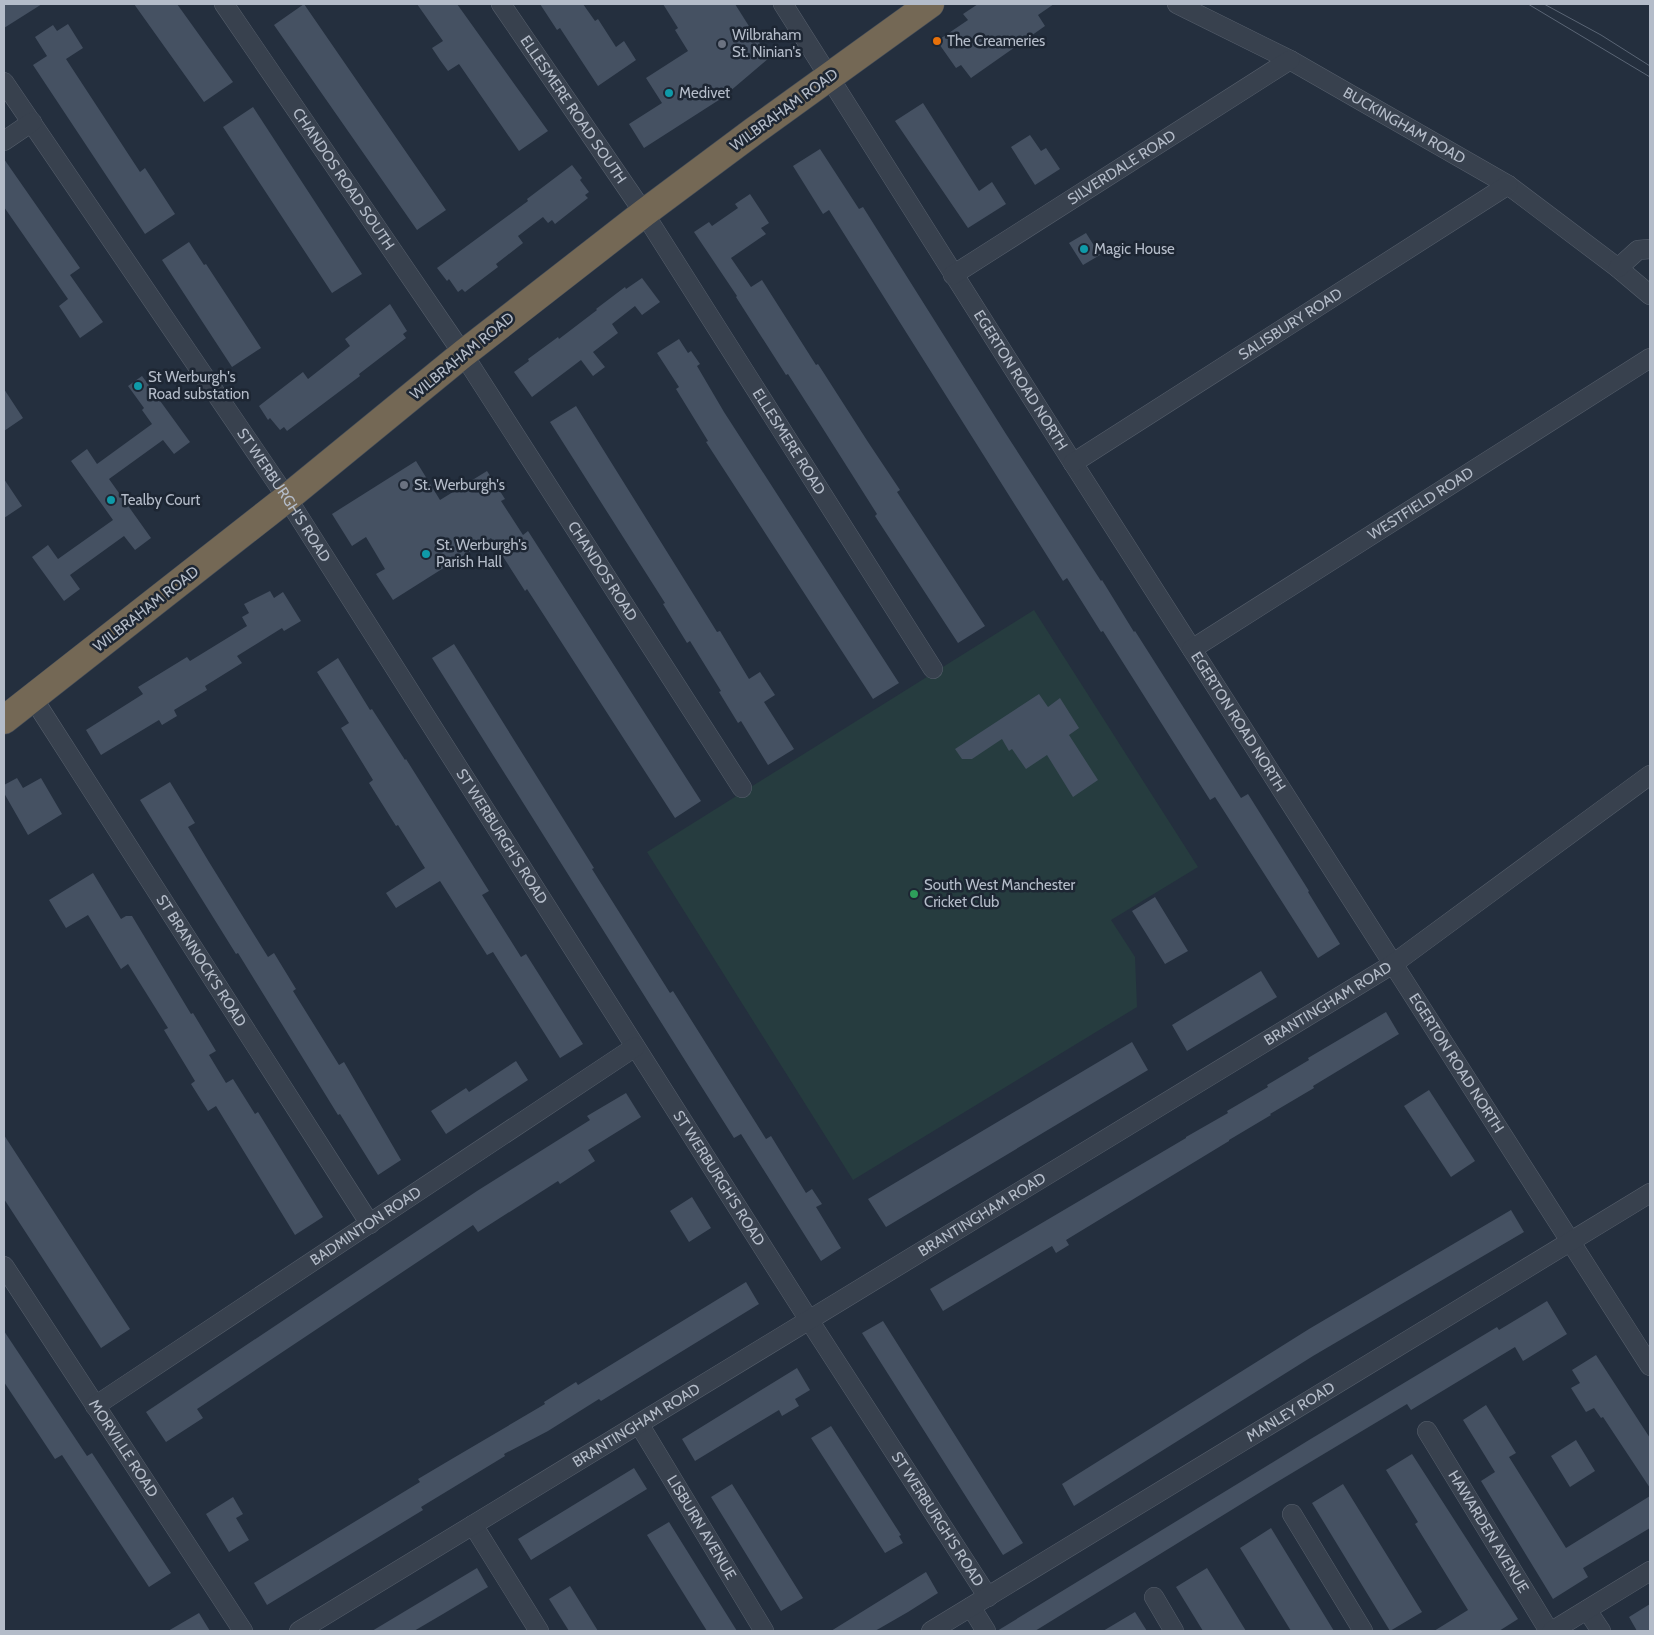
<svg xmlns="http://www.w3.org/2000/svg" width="1654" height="1635" font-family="Cabin,sans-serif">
  <rect width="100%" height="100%" fill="#242f3e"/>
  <path fill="#263c3f" d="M1034,610L1198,867L1111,920L1135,957L1137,1007L853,1180L647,852Z"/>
  <path fill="#455162" d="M4,4H42L4,28Z
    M134,4H177L233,82L204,102Z
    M304,4L446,210L417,230L274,25Z
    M417,4H457L548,131L519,151L459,64L448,71L440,60L432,48L443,41Z
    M540,4H583L595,21L598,19L616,47L624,41L636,60L598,86L560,28L557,30Z
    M663,4H735L769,58L722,98L644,148L629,124L662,103L646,78L688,51L675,30L678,28Z
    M978,4H1054L1038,15L1045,26L971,78L961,65L956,68L937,41L968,20L963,14Z
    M68,24L83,48L66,59L140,172L145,168L175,214L145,234L33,65L47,56L35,37L53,25L57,31Z
    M923,103L979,191L992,182L1006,204L968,228L895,121Z
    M253,107L362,274L332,293L223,127Z
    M1030,135L1041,151L1046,148L1060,169L1035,185L1011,147Z
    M820,149L859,209L863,207L1006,434L1101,581L1102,580L1134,632L1135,631L1241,798L1248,794L1309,891L1308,892L1340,944L1318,958L1215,797L1210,800L1103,631L1101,632L1067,578L1063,581L829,210L823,214L793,166Z
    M4,159L80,268L70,275L103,322L80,338L59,306L68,299L4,207Z
    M572,165L582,178L580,180L589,192L585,195L588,198L555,224L552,220L548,223L543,217L518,236L523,243L496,264L498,267L465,292L462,289L458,292L449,279L447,281L437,268L528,201L527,199Z
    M750,194L769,223L761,228L766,234L731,258L751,287L762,280L816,365L818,364L868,442L900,490L897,492L985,626L958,643L875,516L877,514L820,424L788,374L786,375L736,297L737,296L694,232L709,222L712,226L738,208L735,204Z
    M1086,233L1100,255L1083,265L1069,243Z
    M189,242L204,265L206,264L261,348L232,367L162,260Z
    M642,278L660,302L642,315L635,306L612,324L618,333L593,352L605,367L593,376L581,360L532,397L514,372L529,361L528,359L558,337L559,339L597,310L596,309L625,287L626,289Z
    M390,304L407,331L403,334L406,338L359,374L360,376L287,431L284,427L280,430L270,418L268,420L259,406L303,372L308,379L350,346L345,339Z
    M679,339L688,353L691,351L700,364L697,366L724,412L899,683L873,699L706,442L708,441L676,389L679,387L657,353Z
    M142,376L190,442L174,454L163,440L109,479L151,538L135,550L124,536L70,575L80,589L64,601L32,557L48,545L58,559L113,520L71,461L87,449L97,464L152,424L142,410L144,408L128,386Z
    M4,389L23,418L4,431Z
    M576,406L717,632L720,631L749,679L760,672L775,695L764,702L794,749L768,765L741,721L738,723L719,692L721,691L690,641L687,643L663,604L665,603L550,422Z
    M416,461L440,500L487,471L505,499L501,501L523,535L528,531L701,801L675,818L527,589L525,591L491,538L393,600L376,574L385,569L366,537L352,546L332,514Z
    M4,479L22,506L4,518Z
    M270,591L274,598L283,592L301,621L284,631L282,628L237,656L242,663L205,686L207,690L174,710L177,716L162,725L159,720L101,755L86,730L143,694L138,687L187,657L190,661L247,626L242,617L249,613L244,604Z
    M454,644L594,868L592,869L670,993L673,991L766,1139L771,1136L806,1193L812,1189L822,1204L816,1207L841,1248L821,1261L741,1134L734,1138L703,1089L432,658Z
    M338,658L370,710L372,709L405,760L406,759L489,891L482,895L521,957L526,954L583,1044L560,1058L493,952L487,955L440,881L396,908L386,893L425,868L398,825L396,826L369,783L373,780L341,728L349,723L317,672Z
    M1039,694L1048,707L1060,698L1079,728L1069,735L1098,780L1073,797L1047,755L1026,769L1012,749L1009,751L1002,739L972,759H962L955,749Z
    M17,778L23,788L41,778L62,814L28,835L4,793V785Z
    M170,782L195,823L188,827L209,862L268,957L274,953L296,989L293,991L339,1065L344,1062L401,1160L378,1175L340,1114L338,1115L238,953L236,954L140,800Z
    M93,873L121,919L126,916H132L191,1014L193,1013L216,1051L209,1055L226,1083L233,1079L255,1114L258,1112L323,1217L295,1235L216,1106L208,1111L191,1084L195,1081L164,1030L168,1028L128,964L121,969L88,915L66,928L49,900Z
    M1155,897L1188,951L1165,964L1132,911Z
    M1261,971L1277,997L1187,1051L1172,1025Z
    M1386,1012L1399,1034L1313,1086L1314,1088L1270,1114L1271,1115L1229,1140V1141L1066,1240L1069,1245L1056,1253L1052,1246L943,1311L930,1289L1186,1138V1137L1228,1113L1227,1111L1268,1087L1267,1085L1309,1060L1308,1058Z
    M1132,1042L1148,1070L886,1227L868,1199Z
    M516,1061L528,1080L446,1134L431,1111L466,1088L469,1092Z
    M1429,1090L1475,1161L1451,1177L1404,1106Z
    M626,1093L641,1117L588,1150L595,1161L560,1184L558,1181L478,1232L473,1225L197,1409L203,1418L166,1442L146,1412L477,1191L590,1120L587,1116Z
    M4,1135L130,1329L101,1348L4,1199Z
    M692,1197L711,1228L689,1242L670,1211Z
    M1511,1210L1524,1232L1313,1356L1074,1506L1062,1484L1309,1329Z
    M746,1282L759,1304L601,1401L599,1399L548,1431L504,1454L505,1456L421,1507L423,1510L267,1605L254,1583L420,1482L418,1479L450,1460L545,1404L544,1402L576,1382L578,1385Z
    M1547,1301L1567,1334L1523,1361L1515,1347L1411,1410L1407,1404L1277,1482L1035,1631H997L1309,1440L1497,1327L1499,1330Z
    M883,1321L1023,1543L1003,1555L862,1333Z
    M4,1331L87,1456L92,1453L171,1573L149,1587L62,1455L55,1459L4,1382Z
    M1596,1355L1650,1438V1488L1603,1417L1601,1418L1594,1408L1586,1412L1571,1388L1580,1383L1572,1370Z
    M797,1368L810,1390L795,1399L799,1406L782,1416L779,1410L695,1461L682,1439Z
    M1486,1405L1516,1453L1509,1457L1566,1548L1650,1496V1528L1583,1568L1588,1577L1553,1599L1481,1481L1495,1472L1463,1420Z
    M831,1426L901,1535L899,1536L903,1543L885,1553L811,1438Z
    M1576,1440L1595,1471L1570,1487L1551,1456Z
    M1412,1454L1518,1619L1499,1631H1434L1468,1610L1415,1524L1418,1522L1386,1470Z
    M634,1468L647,1489L531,1560L518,1539Z
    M732,1484L803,1598L781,1611L711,1497Z
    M1343,1484L1422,1612L1390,1631L1312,1503Z
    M233,1497L243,1514L236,1518L249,1540L229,1552L206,1514Z
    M669,1522L712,1591L737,1631H707L647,1535Z
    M1271,1528L1285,1551L1334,1631H1291L1240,1548Z
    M477,1568L488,1587L443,1614L414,1631H372Z
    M1207,1568L1230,1605L1246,1631H1203L1176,1587Z
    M926,1572L938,1593L908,1612L875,1631H831Z
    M570,1586L580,1602L598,1631H569L549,1599Z
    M1650,1604V1631H1637L1629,1617Z
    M1135,1612L1147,1631H1103Z
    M199,1613L210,1631H168Z"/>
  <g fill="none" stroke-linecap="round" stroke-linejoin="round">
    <g stroke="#565f6c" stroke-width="20">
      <g id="minor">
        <path id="s1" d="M224,4L463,354L742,788"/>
        <path id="s2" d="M501,4L644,213L933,669"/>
        <path id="s3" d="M783,4L1073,463L1650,1366"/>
        <path id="s4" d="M1177,4L1290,60L1508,185L1618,268L1650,295"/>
        <path id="s5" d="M4,82L287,498L809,1320L988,1597"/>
        <path d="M4,141L32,122"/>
        <path d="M1618,268L1638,250L1650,249"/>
        <path id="s6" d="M953,275L1290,60"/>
        <path id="s7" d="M1073,463L1508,185"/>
        <path id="s8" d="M1192,649L1650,358"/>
        <path id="s9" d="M33,698L370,1224"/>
        <path id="s10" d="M4,1266L243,1631"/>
        <path id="s11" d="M95,1406L635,1047"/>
        <path id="s12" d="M639,1424L764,1631"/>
        <path id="s13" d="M1427,1431L1549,1631"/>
        <path d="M1292,1514L1363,1631"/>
        <path d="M473,1525L539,1631"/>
        <path d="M1154,1597L1174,1631"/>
        <path d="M971,1607L986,1631"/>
        <path d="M1587,1610L1601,1631"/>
        <path id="s14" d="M299,1631L1393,964L1650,775"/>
        <path id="s15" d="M931,1631L1650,1193"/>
        <path d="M1552,1631L1650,1571"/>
      </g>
    </g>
    <g stroke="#434c59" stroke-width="29">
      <path id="highway" d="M4,720L287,498L463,354L644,213L754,131L930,4"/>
    </g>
    <use href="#minor" stroke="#38414e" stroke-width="19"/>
    <use href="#highway" stroke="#746855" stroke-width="28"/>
    <path stroke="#5a6575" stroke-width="1" d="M1528,4L1650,77
      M1544,4L1601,35L1650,66"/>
  </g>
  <circle fill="#e8710a" stroke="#1d2633" stroke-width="2" cx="937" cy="41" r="5"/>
  <g fill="#6b7280" stroke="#1d2633" stroke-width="2">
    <circle cx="722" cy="44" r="5"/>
    <circle cx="404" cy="485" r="5"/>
  </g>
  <g fill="#0f9aa8" stroke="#1d2633" stroke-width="2">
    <circle cx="669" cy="93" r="5"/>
    <circle cx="1084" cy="249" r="5"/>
    <circle cx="138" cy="386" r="5"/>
    <circle cx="111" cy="500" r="5"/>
    <circle cx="426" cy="554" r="5"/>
  </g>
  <circle fill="#2e9e5b" stroke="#1d2633" stroke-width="2" cx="914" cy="894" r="5"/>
  <g text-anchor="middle" stroke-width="5" stroke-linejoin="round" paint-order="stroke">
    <g font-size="15" fill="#b4bcc9" stroke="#1d2633" text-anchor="start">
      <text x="732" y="40">Wilbraham<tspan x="732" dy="17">St. Ninian's</tspan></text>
      <text x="947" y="46">The Creameries</text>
      <text x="679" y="98">Medivet</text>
      <text x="1094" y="254">Magic House</text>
      <text x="148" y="382">St Werburgh's<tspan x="148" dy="17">Road substation</tspan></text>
      <text x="414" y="490">St. Werburgh's</text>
      <text x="121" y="505">Tealby Court</text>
      <text x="436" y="550">St. Werburgh's<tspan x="436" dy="17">Parish Hall</tspan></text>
      <text x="924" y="890">South West Manchester<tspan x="924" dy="17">Cricket Club</tspan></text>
    </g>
    <g font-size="15" fill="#b4bcc9" stroke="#1d2633">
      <text dy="5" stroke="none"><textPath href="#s2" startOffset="128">ELLESMERE ROAD SOUTH</textPath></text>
      <text transform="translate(784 110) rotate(-36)" y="5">WILBRAHAM ROAD</text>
      <text dy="5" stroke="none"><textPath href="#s4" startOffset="258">BUCKINGHAM ROAD</textPath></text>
      <text dy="5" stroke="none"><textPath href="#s6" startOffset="200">SILVERDALE ROAD</textPath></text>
      <text dy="5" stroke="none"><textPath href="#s1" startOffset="212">CHANDOS ROAD SOUTH</textPath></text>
      <text dy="5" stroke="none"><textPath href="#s7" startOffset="258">SALISBURY ROAD</textPath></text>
      <text transform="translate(462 356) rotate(-39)" y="5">WILBRAHAM ROAD</text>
      <text dy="5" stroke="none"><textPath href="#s3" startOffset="445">EGERTON ROAD NORTH</textPath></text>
      <text dy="5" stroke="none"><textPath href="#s2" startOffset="524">ELLESMERE ROAD</textPath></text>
      <text dy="5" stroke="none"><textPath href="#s5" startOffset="499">ST WERBURGH'S ROAD</textPath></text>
      <text dy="5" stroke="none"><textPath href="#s8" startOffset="271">WESTFIELD ROAD</textPath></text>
      <text dy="5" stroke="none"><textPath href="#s1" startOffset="682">CHANDOS ROAD</textPath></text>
      <text transform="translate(146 609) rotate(-38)" y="5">WILBRAHAM ROAD</text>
      <text dy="5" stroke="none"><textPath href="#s3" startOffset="850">EGERTON ROAD NORTH</textPath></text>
      <text dy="5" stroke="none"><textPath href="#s5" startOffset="904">ST WERBURGH'S ROAD</textPath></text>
      <text dy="5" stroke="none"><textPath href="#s9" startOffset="312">ST BRANNOCK'S ROAD</textPath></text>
      <text dy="5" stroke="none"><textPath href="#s14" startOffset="1205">BRANTINGHAM ROAD</textPath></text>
      <text dy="5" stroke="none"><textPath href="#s3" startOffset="1255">EGERTON ROAD NORTH</textPath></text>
      <text dy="5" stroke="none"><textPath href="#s5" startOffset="1309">ST WERBURGH'S ROAD</textPath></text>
      <text dy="5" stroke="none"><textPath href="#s14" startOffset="800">BRANTINGHAM ROAD</textPath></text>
      <text dy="5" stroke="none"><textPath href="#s11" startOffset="325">BADMINTON ROAD</textPath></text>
      <text dy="5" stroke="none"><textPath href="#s15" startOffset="421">MANLEY ROAD</textPath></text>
      <text dy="5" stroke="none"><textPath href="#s14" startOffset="395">BRANTINGHAM ROAD</textPath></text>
      <text dy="5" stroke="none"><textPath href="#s10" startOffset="218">MORVILLE ROAD</textPath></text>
      <text dy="5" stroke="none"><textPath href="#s5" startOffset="1714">ST WERBURGH'S ROAD</textPath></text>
      <text dy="5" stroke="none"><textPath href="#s12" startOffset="121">LISBURN AVENUE</textPath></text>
      <text dy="5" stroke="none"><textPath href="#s13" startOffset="118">HAWARDEN AVENUE</textPath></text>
    </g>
  </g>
  <rect width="1654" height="1635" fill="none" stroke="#b4bcc9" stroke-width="10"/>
</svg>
